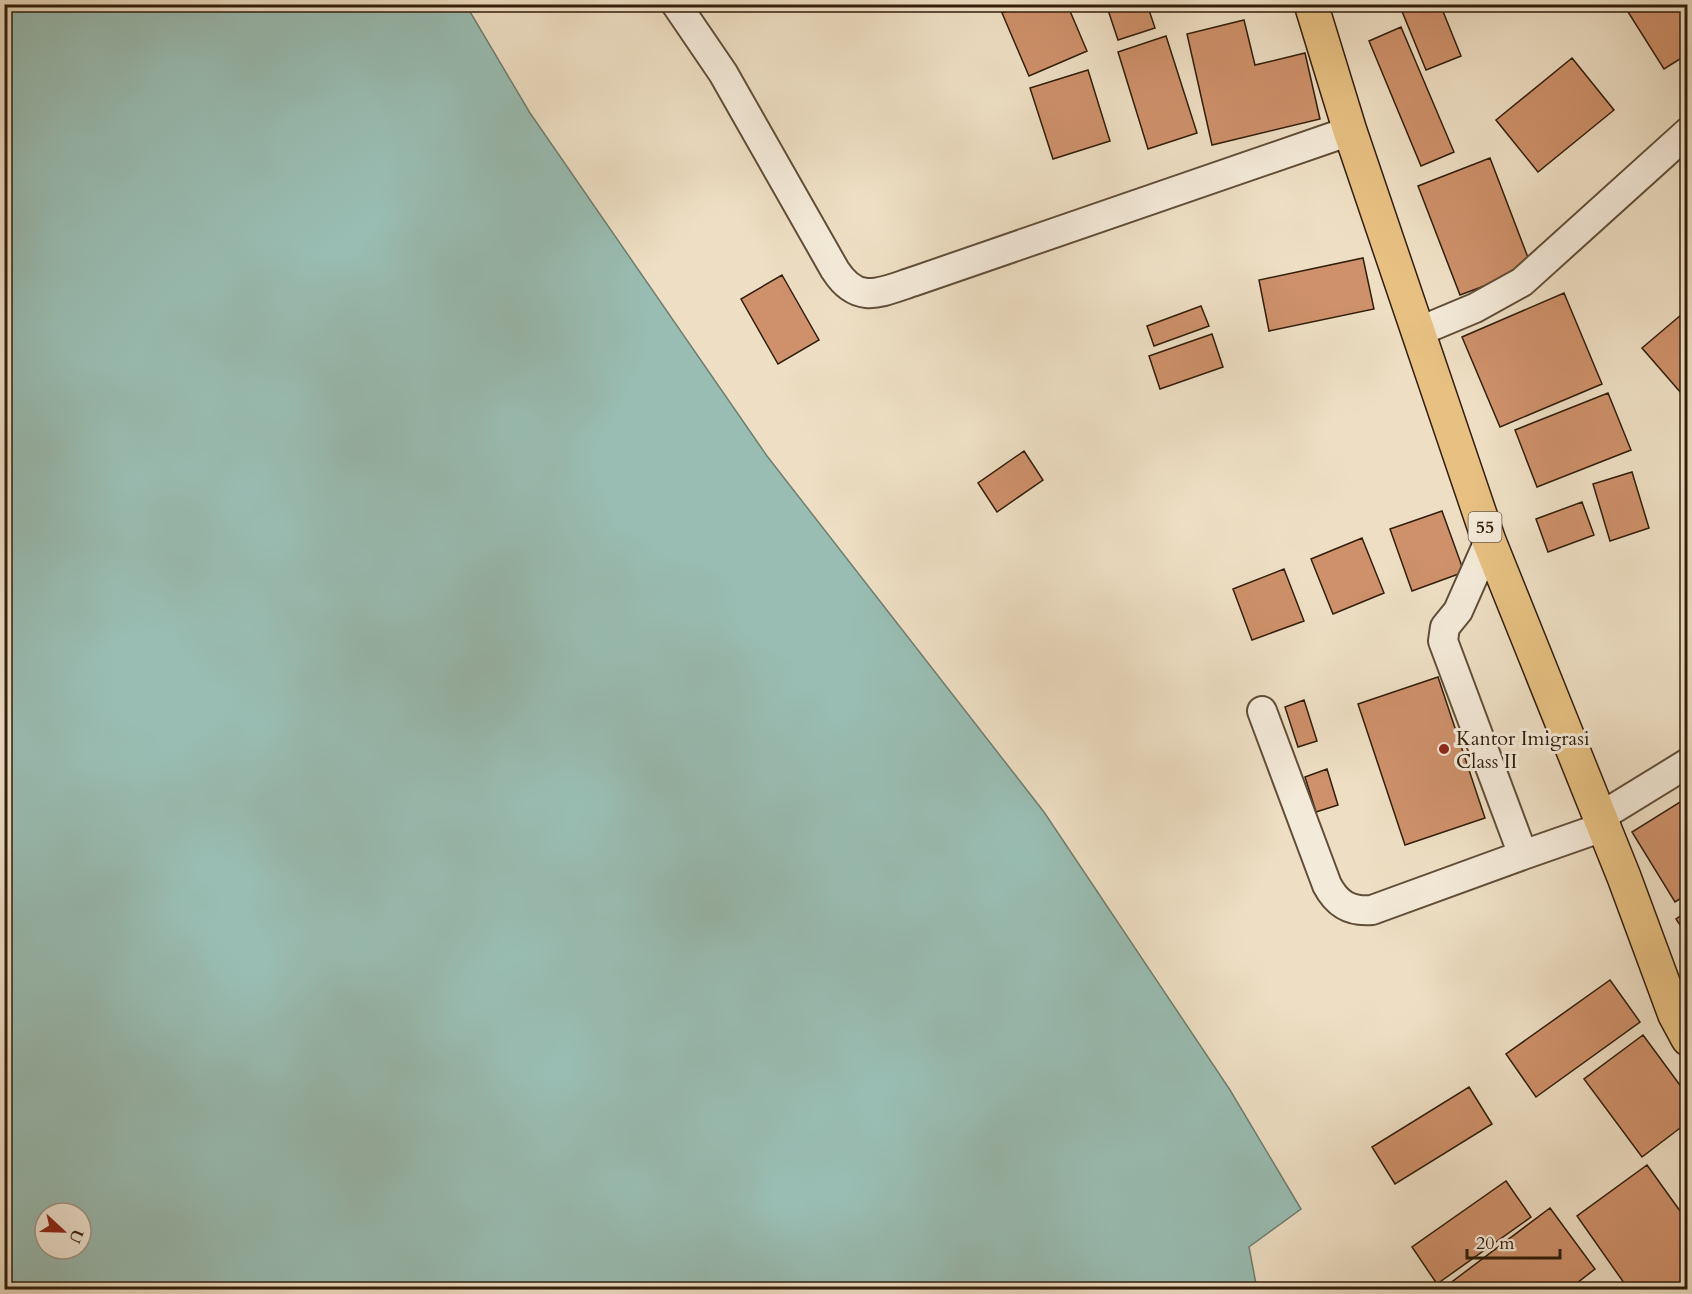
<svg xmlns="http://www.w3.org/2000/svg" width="1692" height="1294" font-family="Cardo,serif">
  <rect width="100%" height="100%" fill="#eedfc4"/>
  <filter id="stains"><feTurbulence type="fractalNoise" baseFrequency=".00333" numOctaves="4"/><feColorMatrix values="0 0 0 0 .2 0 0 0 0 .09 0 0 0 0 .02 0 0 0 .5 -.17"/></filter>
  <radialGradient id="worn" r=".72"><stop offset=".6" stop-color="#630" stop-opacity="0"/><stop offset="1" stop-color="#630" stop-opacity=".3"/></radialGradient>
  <path fill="#99bdb3" stroke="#707d6f" stroke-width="1.5" fill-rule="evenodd" d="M5,4L466,5L530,113L767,456L1044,812L1230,1090L1301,1209L1249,1247L1256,1284L1248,1290L5,1289ZM45,1213H81V1249H45Z"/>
  <path fill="#ce916b" stroke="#321e0a" stroke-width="1.5" d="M1022,4H1067L1087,51L1029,76L1002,13Z
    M1106,4H1147L1155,28L1118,40Z
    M1399,4H1440L1461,56L1426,70Z
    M1623,4H1688V54L1664,69Z
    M1244,20L1255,65L1305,53L1320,119L1212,145L1187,34Z
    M1401,27L1454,152L1421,166L1369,41Z
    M1166,36L1197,133L1148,149L1118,52Z
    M1572,58L1614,110L1538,172L1496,120Z
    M1088,70L1110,141L1053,159L1030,88Z
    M1490,158L1532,268L1460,295L1418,186Z
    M1363,258L1374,309L1269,331L1259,280Z
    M782,275L819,340L778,364L741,299Z
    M1564,293L1602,384L1500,427L1462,337Z
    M1201,306L1209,326L1154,346L1147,326Z
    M1688,309V401L1642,348Z
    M1212,334L1223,367L1160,389L1149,356Z
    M1608,393L1631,450L1537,487L1515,430Z
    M1024,451L1043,480L997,512L978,483Z
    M1632,472L1649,528L1610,541L1593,484Z
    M1582,502L1594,535L1548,552L1536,519Z
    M1442,511L1464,572L1412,591L1390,529Z
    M1362,538L1384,593L1333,614L1311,559Z
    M1284,569L1304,621L1252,640L1233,589Z
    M1438,677L1485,818L1405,845L1358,704Z
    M1304,700L1317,741L1298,747L1285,707Z
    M1327,769L1338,805L1316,812L1305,777Z
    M1688,797V894L1675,902L1632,832Z
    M1688,911V937L1676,919Z
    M1610,980L1640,1022L1536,1097L1506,1054Z
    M1643,1035L1688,1096V1122L1642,1157L1584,1079Z
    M1469,1087L1492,1124L1395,1184L1372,1147Z
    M1647,1165L1688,1222V1290H1629L1577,1216Z
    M1506,1181L1531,1217L1437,1284L1412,1247Z
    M1550,1208L1595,1269L1568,1290H1441Z"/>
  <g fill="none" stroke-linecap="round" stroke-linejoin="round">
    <g stroke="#614e38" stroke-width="32">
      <path id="street" d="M676,4L723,73L835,270C858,306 881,292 915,281L1350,131
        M1420,331L1475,308L1522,282L1688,132
        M1489,541L1458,611L1445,627L1443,641L1523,855L1603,827
        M1262,711L1327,885C1337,904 1350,912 1372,910L1523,855
        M1600,817L1688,763"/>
    </g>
    <g stroke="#321e0a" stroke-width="36">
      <path id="highway" d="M1311,4L1350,131L1489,541L1624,877L1675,1015L1688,1039"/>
    </g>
    <use href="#street" stroke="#f4ead9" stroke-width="28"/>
    <use href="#highway" stroke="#e7c082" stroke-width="33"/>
  </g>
  <circle fill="#8f2418" stroke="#f4ead9" stroke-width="2" cx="1444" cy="749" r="6"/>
  <g text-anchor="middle" stroke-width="6" stroke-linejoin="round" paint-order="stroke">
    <rect fill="#f4ead9" stroke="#6c5b48" stroke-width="1.5" x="1468.5" y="512" width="33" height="30" rx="4.5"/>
    <g font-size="18" font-weight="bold" fill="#321e0a">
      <text x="1485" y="533">55</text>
    </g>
    <g font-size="20" fill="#321e0a" stroke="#f4ead9" text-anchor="start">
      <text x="1456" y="745">Kantor Imigrasi<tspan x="1456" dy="23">Class II</tspan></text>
    </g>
  </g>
  <rect width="1692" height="1294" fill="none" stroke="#eedfc4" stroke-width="24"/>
  <rect x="6" y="6" width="1680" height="1282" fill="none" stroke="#321e0a" stroke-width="3"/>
  <rect x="12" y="12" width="1668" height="1270" fill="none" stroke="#321e0a" stroke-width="1.5"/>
  <g transform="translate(63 1231) rotate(112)"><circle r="28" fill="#f4ead9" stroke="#a69886" stroke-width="1.5"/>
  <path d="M0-4.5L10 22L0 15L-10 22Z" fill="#8f2418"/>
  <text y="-9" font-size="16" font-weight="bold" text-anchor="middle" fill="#321e0a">U</text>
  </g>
  <path d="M1467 1249v9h93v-9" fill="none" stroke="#321e0a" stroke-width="3"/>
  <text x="1476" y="1249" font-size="18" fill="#321e0a" stroke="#f4ead9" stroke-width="4.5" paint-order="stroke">20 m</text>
  <rect width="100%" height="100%" filter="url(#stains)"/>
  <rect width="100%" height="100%" fill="url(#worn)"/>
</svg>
